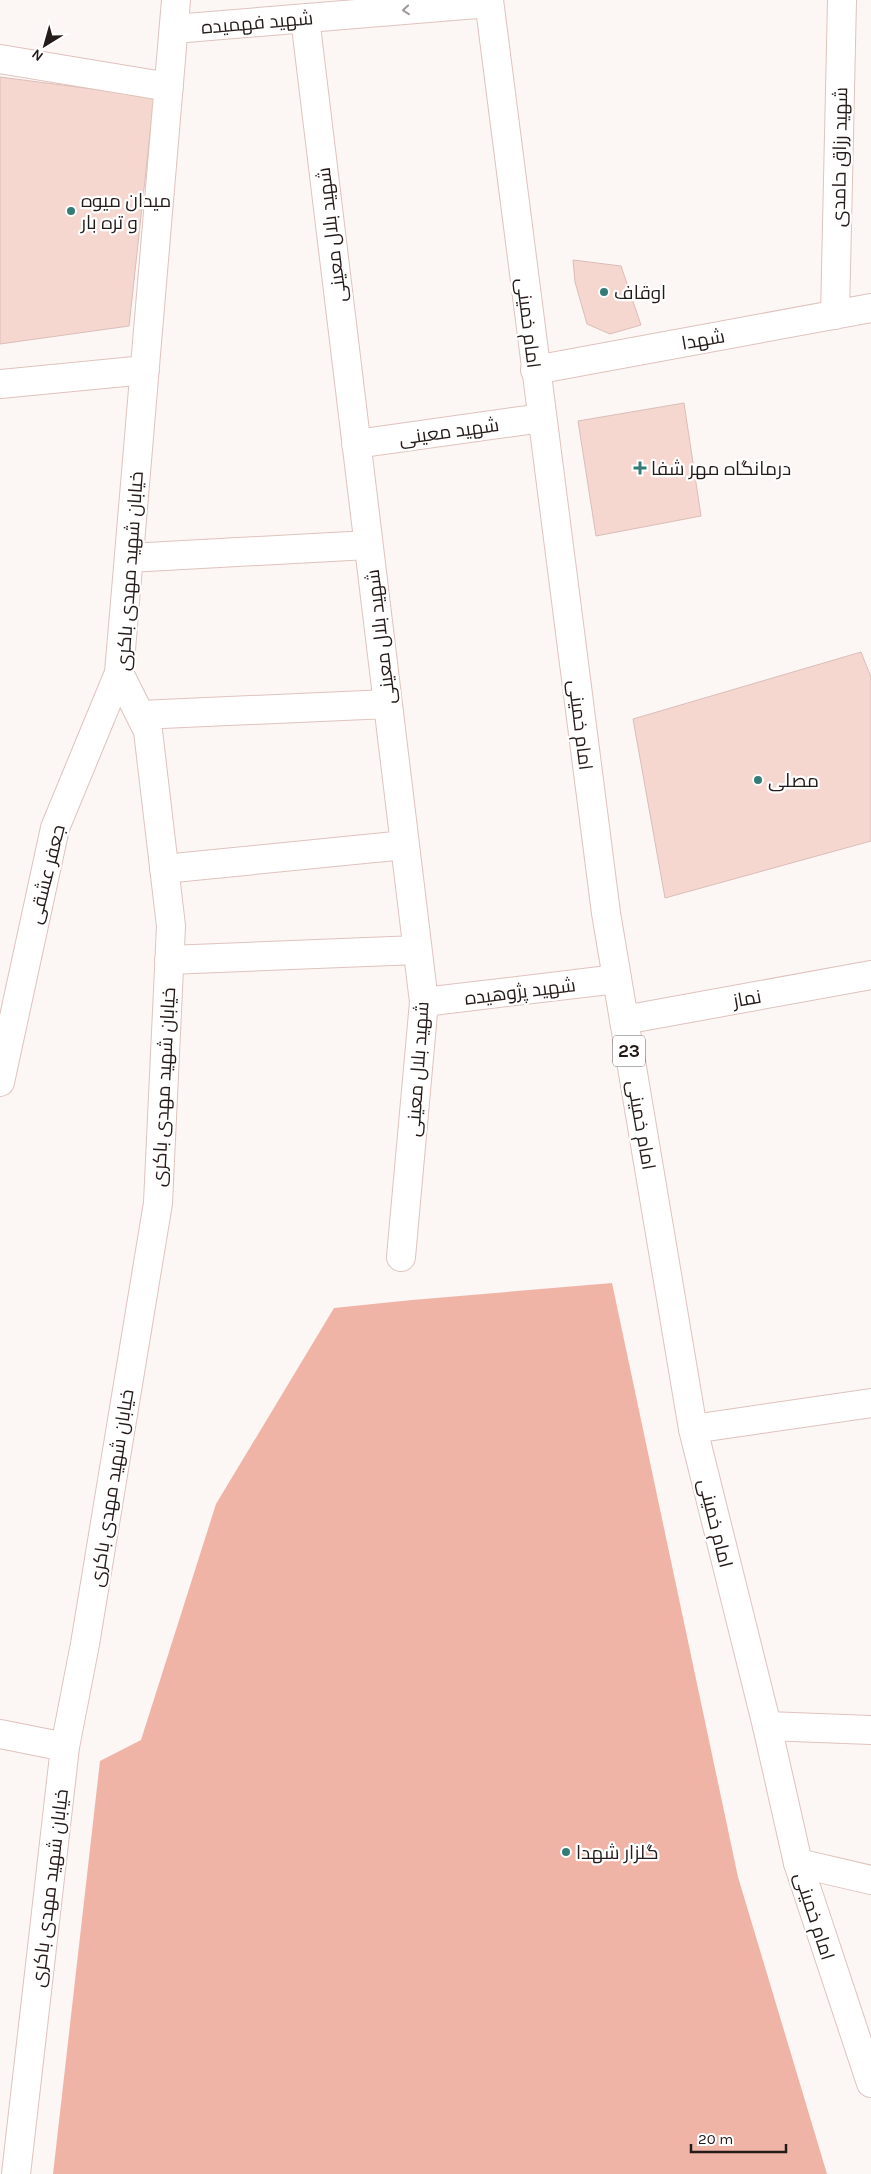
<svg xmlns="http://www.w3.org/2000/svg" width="871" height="2174" font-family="Karla,Cairo,sans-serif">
  <rect width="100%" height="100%" fill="#fcf6f5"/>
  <path fill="#f0b4a7" d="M612,1283L738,1877L827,2174H53L100,1761L141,1740L216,1504L334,1308L412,1300Z"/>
  <path fill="#f5d7d0" stroke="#dabeb8" d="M0,77L154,97L129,326L0,344Z
    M573,260L621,266L641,325L610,334L587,324L575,282Z
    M684,403L701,516L596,536L578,421Z
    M861,652L871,677V841L665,898L633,719Z"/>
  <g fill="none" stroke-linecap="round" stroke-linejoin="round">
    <g stroke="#dfc3bd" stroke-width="30">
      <path id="minor" d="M305,18L424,1002L401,1257
        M174,29L489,3
        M0,59L169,87
        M835,315L842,0
        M535,370L871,308
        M0,384L145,370
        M356,444L542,418
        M129,558L368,545
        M140,715L388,704
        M164,869L405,845
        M169,960L417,950
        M424,1002L617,979
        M624,1020L871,975
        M0,1082L55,828L119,673
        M693,1429L871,1403
        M767,1726L871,1730
        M0,1734L65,1747
        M798,1863L871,1880
        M16,2174L65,1747L85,1644L158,1203L171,926L148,731L119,673L176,0"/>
    </g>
    <g stroke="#dfc3bd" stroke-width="30">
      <path id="major" d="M489,0L606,913L693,1429L767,1726L798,1863L871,2083"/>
    </g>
    <use href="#minor" stroke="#fff" stroke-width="28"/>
    <use href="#major" stroke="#fff" stroke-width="28"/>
  </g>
  <defs><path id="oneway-chevron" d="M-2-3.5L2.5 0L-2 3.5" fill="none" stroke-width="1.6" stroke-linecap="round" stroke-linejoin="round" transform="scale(1.25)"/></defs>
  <use stroke="#9c9897" href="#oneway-chevron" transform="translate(406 10) rotate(175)"/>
  <g fill="#347c76" stroke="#fff" stroke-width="2">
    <circle cx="71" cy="211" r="5"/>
    <circle cx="604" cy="292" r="5"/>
    <path d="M637.5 460.5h5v5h5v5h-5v5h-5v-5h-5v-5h5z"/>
    <circle cx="758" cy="780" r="5"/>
    <circle cx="566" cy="1852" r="5"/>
  </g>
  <g text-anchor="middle" stroke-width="4.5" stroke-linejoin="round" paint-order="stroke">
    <rect fill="#fff" stroke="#665f5d" stroke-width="1" x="613" y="1035.5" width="32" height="31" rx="4"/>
    <g font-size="18" font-weight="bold" fill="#241a18">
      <text x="629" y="1057">23</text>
    </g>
    <g font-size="19" fill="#241a18" stroke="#fff">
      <text transform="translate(257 22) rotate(-5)" y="7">شهید فهمیده</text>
      <text transform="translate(839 157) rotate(-89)" y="7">شهید رزاق حامدی</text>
      <text transform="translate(331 235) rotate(-97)" y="7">شهید بلال معینی</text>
      <text transform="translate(529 323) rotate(83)" y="7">امام خمینی</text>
      <text transform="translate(703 339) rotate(-10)" y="7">شهدا</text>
      <text transform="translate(449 431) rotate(-8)" y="7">شهید معینی</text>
      <text transform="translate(129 571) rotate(-86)" y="7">خیابان شهید مهدی باکری</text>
      <text transform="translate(380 637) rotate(-97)" y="7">شهید بلال معینی</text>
      <text transform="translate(581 725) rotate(83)" y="7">امام خمینی</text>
      <text transform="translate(46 874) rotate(-76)" y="7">جعفر عشقی</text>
      <text transform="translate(520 991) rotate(-7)" y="7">شهید پژوهیده</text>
      <text transform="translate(747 998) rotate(-10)" y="7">نماز</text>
      <text transform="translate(417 1069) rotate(-86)" y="7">شهید بلال معینی</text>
      <text transform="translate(163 1087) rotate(-87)" y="7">خیابان شهید مهدی باکری</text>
      <text transform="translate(642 1125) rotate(80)" y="7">امام خمینی</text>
      <text transform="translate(111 1488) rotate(-81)" y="7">خیابان شهید مهدی باکری</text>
      <text transform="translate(716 1523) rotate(76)" y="7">امام خمینی</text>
      <text transform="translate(49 1888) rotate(-83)" y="7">خیابان شهید مهدی باکری</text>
      <text transform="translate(815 1916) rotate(72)" y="7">امام خمینی</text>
    </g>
    <g font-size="19" fill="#241a18" stroke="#fff" text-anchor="start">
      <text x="81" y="207">میدان میوه<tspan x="81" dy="22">و تره بار</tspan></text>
      <text x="614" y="299">اوقاف</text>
      <text x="651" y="475">درمانگاه مهر شفا</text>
      <text x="768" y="787">مصلی</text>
      <text x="576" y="1859">گلزار شهدا</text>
    </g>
  </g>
  <g transform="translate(45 45) rotate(217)" stroke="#ffffff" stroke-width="4" paint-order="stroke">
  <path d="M0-4L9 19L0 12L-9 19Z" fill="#241a18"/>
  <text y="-8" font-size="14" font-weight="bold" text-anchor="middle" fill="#241a18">N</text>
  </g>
  <path d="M691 2144v8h95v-8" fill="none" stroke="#241a18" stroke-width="2.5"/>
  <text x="698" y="2144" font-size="15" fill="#241a18" stroke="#ffffff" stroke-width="4" paint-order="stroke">20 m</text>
</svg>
